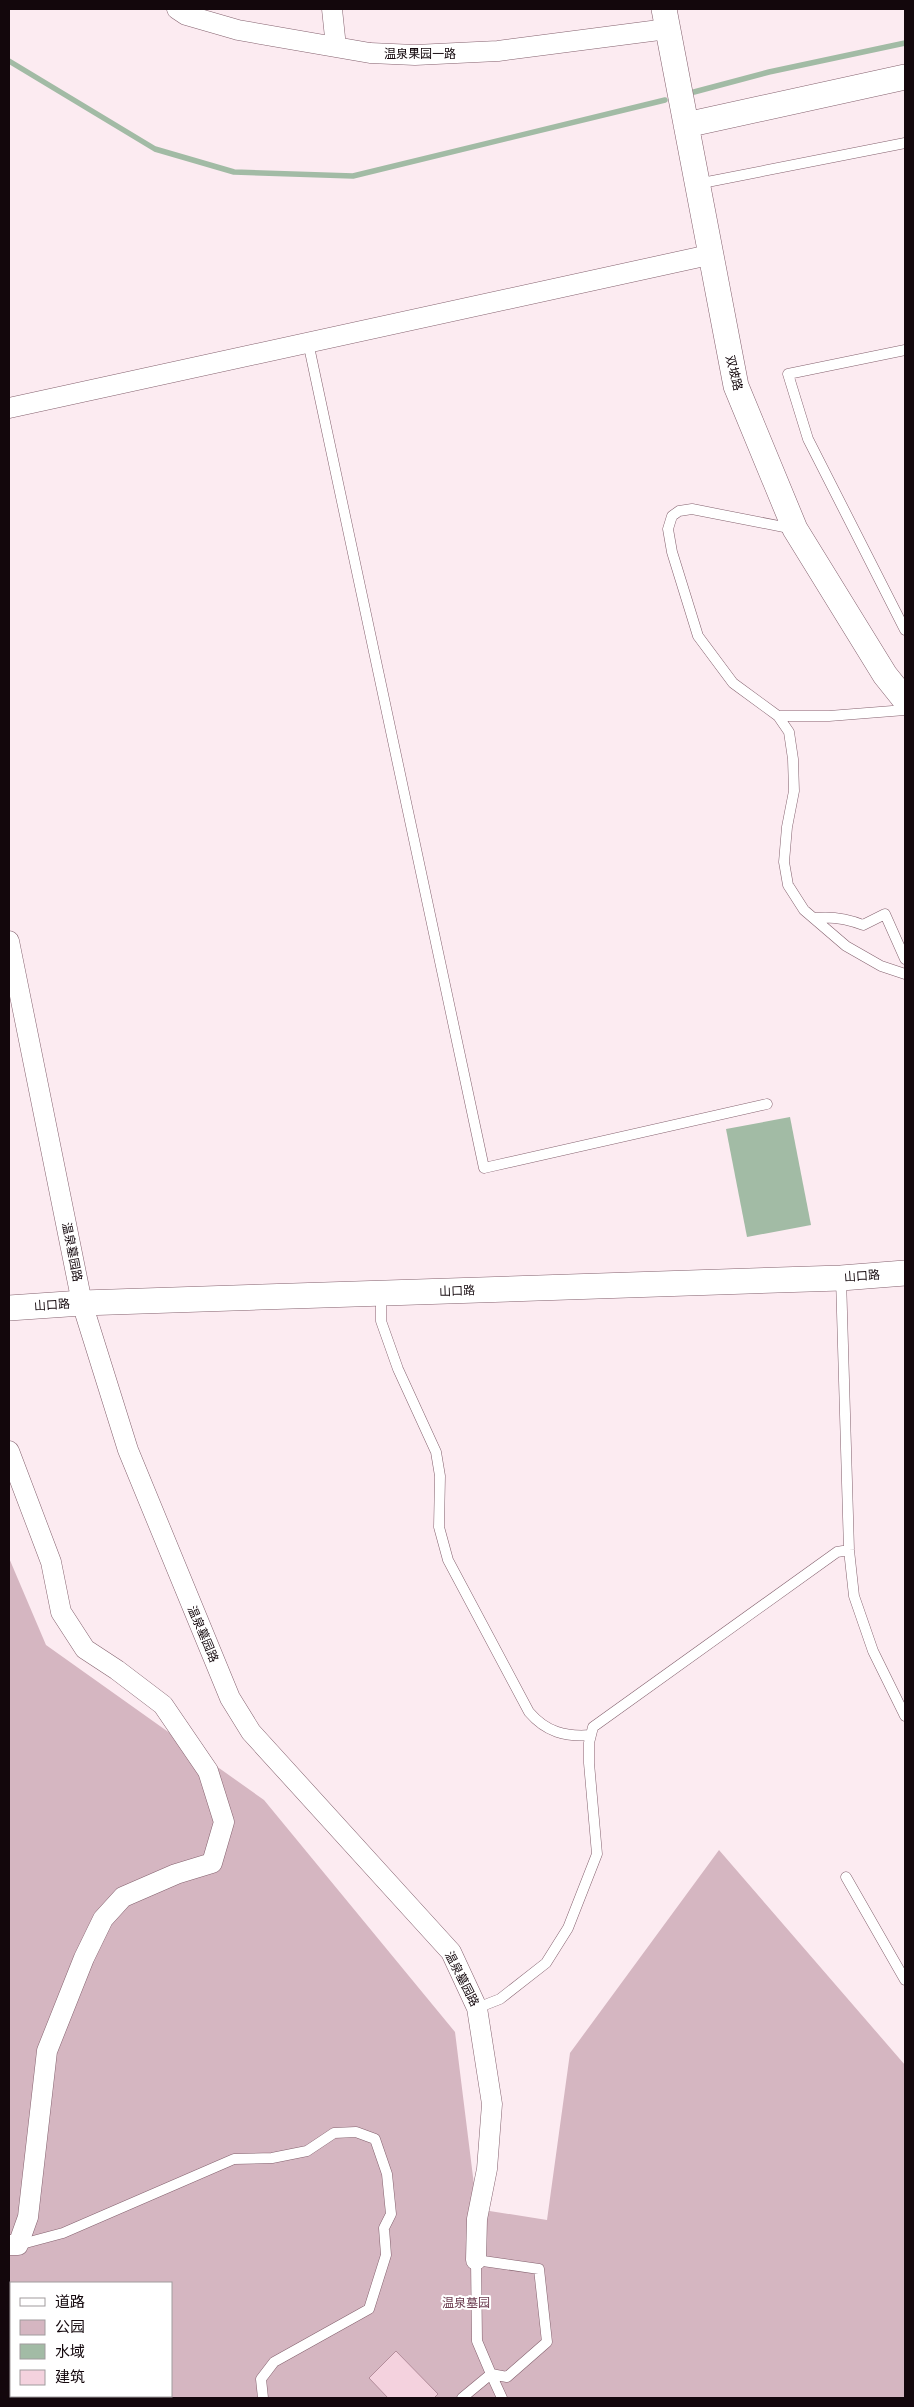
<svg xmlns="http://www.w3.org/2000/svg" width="914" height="2407" font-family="'DM Sans','Noto Sans SC',sans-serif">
  <rect width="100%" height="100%" fill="#fcebf1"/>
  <path fill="#d5b6c1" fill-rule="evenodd" d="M9,1558L46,1645L264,1800L455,2032L477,2209L547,2220L570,2053L719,1850L905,2065V2398H9ZM11,2283H171V2396H11Z"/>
  <path fill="#a2bba5" d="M790,1117L811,1225L747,1237L726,1129Z"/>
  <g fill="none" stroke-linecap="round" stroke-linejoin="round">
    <path stroke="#a2bba5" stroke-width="5.5" d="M9,61L155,149L234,172L353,176L665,100
      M694,92L769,72L905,43"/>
  </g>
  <path fill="#f4d2de" stroke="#b38d9b" d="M396,2351L438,2394L434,2398H388L369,2378Z"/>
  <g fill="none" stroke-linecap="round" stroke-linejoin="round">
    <g stroke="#84616e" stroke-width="11">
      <path id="service" d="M697,184L905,143
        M308,342L484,1168L767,1104
        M905,350L788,374L808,439L905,630
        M794,529L692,509L679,511L672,516L668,529L672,552L698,636L733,683L778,716L789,732L793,759L794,791L787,827L784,862L788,885L804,910L846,946L881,966L905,974
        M778,716H829L905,710
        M814,918C832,916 846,918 863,925L885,914L905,959
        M841,1278L849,1550L854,1596L873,1651L905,1716
        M381,1293V1321L398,1369L436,1452L440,1476L439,1527L448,1560L529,1712C546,1732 565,1737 591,1735
        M846,1877L905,1980
        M477,2008L500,1999L546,1963L568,1928L597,1854L589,1763V1743L593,1727L837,1552L849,1550
        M18,2245L63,2233L234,2159L272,2158L307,2151L334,2133L356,2132L375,2139L387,2174L391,2214L384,2228L386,2255L369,2309L274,2362L261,2379L263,2398
        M476,2260L539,2269L547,2342L507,2377L491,2374L477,2341Z
        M462,2398L491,2374L502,2398"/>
    </g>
    <g stroke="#84616e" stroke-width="21">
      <path id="minor" d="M177,9L186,15L238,30L370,53L415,55L498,51L667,29
        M332,9L336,47
        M9,408L709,255
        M9,941L82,1303L128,1450L230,1698L251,1732L451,1952L477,2008L492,2104L487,2169L477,2219L476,2260
        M9,1451L51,1562L61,1612L85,1649L117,1670L163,1705L208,1771L224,1822L212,1863L176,1874L123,1897L103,1919L84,1958L47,2051L28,2217L18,2245H9"/>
    </g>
    <g stroke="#84616e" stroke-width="26">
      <path id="tertiary" d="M664,9L736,386L795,529L885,675L905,700
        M686,125L905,77
        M9,1308L82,1303L841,1278L905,1273"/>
    </g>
    <use href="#service" stroke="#fff" stroke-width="10"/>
    <use href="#minor" stroke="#fff" stroke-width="20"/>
    <use href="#tertiary" stroke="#fff" stroke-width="25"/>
  </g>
  <g text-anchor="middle" stroke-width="4" stroke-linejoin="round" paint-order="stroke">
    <g font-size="12" fill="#13070c" stroke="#fff">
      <text x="420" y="58">温泉果园一路</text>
      <text transform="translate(734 373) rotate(76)" y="4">双坡路</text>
      <text transform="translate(72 1252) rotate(79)" y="4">温泉墓园路</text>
      <text transform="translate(862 1276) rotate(-4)" y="4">山口路</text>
      <text transform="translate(457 1291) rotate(-2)" y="4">山口路</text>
      <text transform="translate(52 1305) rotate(-4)" y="4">山口路</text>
      <text transform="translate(203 1634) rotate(67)" y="4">温泉墓园路</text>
      <text transform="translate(462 1979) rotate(63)" y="4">温泉墓园路</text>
    </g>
    <g font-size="12" fill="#6d3e51" stroke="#fff">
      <text x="466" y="2307">温泉墓园</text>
    </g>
  </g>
  <rect width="914" height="2407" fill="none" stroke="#13070c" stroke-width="20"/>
  <rect x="10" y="2282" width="162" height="115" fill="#ffffff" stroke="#a19c9e"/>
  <rect x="20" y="2298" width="25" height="8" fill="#ffffff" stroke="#a19c9e"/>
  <text x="55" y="2307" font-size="15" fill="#13070c">道路</text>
  <rect x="20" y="2320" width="25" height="15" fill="#d5b6c1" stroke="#a19c9e"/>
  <text x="55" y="2332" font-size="15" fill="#13070c">公园</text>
  <rect x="20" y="2344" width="25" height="15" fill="#a2bba5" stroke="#a19c9e"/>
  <text x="55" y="2357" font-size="15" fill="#13070c">水域</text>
  <rect x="20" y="2370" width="25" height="15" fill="#f4d2de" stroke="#a19c9e"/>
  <text x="55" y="2382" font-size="15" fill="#13070c">建筑</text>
</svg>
